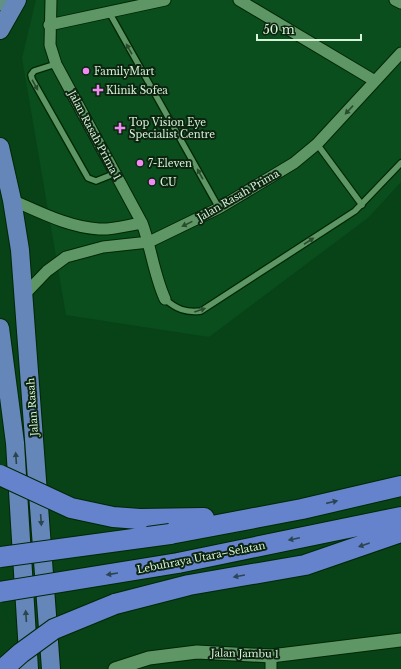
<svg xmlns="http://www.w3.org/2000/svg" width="401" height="669" font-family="'Libre Baskerville',serif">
  <rect width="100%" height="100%" fill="#074316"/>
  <path fill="#0a4e1d" d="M36,0H401V182L369,217L209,337L66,315L22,58Z"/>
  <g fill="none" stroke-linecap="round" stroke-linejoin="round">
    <g stroke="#002705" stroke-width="8">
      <path id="service" d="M109,12L219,208
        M56,64L34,71L31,75L32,79L88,178L96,181L116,173
        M317,144L362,205
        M165,299C176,309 186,313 201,311L355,211L401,163"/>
    </g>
    <g stroke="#002705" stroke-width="13">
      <path id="minor" d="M51,0L50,45L56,64L142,223C151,247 154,275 165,299
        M239,0L375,81
        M395,0L401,3
        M49,25L165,0
        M12,200C40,212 68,227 99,229C113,230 128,225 142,223
        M24,295L47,271L66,257L103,247L149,242L219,208L294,163L317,144L401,53
        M271,669V656"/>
    </g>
    <g stroke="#002705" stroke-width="15">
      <path id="tertiary" d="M115,669L149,658L197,652L271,656L401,640"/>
    </g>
    <g stroke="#002705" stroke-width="17">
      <path id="secondary" d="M0,3L3,0"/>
    </g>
    <g stroke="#002705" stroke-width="20">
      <path id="trunk" d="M0,30L17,0
        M0,147L12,200L20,250L51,669
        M0,328L15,443L29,669"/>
    </g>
    <g stroke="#002705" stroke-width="22">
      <path id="motorway" d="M140,519L204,518
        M170,534L302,509L401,486
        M178,563L401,517
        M115,604L189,585L305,565L401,532"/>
    </g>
    <use href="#service" stroke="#5f9665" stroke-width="5.5"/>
    <use href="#minor" stroke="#5f9665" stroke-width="11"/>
    <use href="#tertiary" stroke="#5f9665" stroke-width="13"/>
    <use href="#secondary" stroke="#619084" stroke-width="15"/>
    <use href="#trunk" stroke="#6486b8" stroke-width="18"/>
    <use href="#motorway" stroke="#6582cc" stroke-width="20"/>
    <g stroke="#002705" stroke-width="22" stroke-linecap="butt">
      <path id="motorway-bridge" d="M0,475L71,508L113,517L140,519
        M0,557L170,534
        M0,592L178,563
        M3,669L21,653L54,629L115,604"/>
    </g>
    <use href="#motorway-bridge" stroke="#6582cc" stroke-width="20"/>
  </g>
  <defs><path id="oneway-solid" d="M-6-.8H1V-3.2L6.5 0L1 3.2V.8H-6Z"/></defs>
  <g fill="#2a4c2e">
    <use href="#oneway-solid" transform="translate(129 49) rotate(-119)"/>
    <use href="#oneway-solid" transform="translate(35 85) rotate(61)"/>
    <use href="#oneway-solid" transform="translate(349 110) rotate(133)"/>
    <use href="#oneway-solid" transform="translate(200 174) rotate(-119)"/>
    <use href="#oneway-solid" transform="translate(187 224) rotate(154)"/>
    <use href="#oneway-solid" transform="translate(309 241) rotate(-33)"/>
    <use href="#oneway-solid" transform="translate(200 310) rotate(-19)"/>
  </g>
  <g fill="#2b464b">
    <use href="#oneway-solid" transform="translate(16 458) rotate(-94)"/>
    <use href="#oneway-solid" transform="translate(41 520) rotate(86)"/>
    <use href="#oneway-solid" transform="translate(26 616) rotate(-94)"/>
  </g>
  <g fill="#2c4552">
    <use href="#oneway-solid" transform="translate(332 502) rotate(-13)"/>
    <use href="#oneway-solid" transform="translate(294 539) rotate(168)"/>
    <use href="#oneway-solid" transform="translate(364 545) rotate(161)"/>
    <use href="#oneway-solid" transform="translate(112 574) rotate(171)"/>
    <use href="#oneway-solid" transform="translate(239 576) rotate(170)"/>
  </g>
  <g fill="#f28af3" stroke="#0d2410" stroke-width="1.5">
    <circle cx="86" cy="71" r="4"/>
    <path d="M96 84h4v4h4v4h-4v4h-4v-4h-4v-4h4z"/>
    <path d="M118 122h4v4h4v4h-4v4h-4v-4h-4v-4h4z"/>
    <circle cx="140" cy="163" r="4"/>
    <circle cx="152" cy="182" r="4"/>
  </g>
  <g text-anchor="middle" stroke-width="4" stroke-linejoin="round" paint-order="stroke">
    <g font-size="10" fill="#d6f3d8" stroke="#0d2410" text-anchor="start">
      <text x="94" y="75">FamilyMart</text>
      <text x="106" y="94">Klinik Sofea</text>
      <text x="129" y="126">Top Vision Eye<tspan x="129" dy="12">Specialist Centre</tspan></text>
      <text x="148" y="167">7-Eleven</text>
      <text x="160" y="186">CU</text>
    </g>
    <g font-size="10" fill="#d6f3d8" stroke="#0d2410">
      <text transform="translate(95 135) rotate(62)" y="4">Jalan Rasah Prima 1</text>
      <text transform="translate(238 195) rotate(-30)" y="4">Jalan Rasah Prima</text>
      <text transform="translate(32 407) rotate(-94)" y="4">Jalan Rasah</text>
      <text transform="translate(201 557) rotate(-11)" y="4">Lebuhraya Utara–Selatan</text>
      <text transform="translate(245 653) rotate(1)" y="4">Jalan Jambu 1</text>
    </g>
  </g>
  <path d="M257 34v6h104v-6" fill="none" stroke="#d6f3d8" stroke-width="2"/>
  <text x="263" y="34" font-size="12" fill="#d6f3d8" stroke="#0d2410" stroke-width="3" paint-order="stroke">50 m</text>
</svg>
